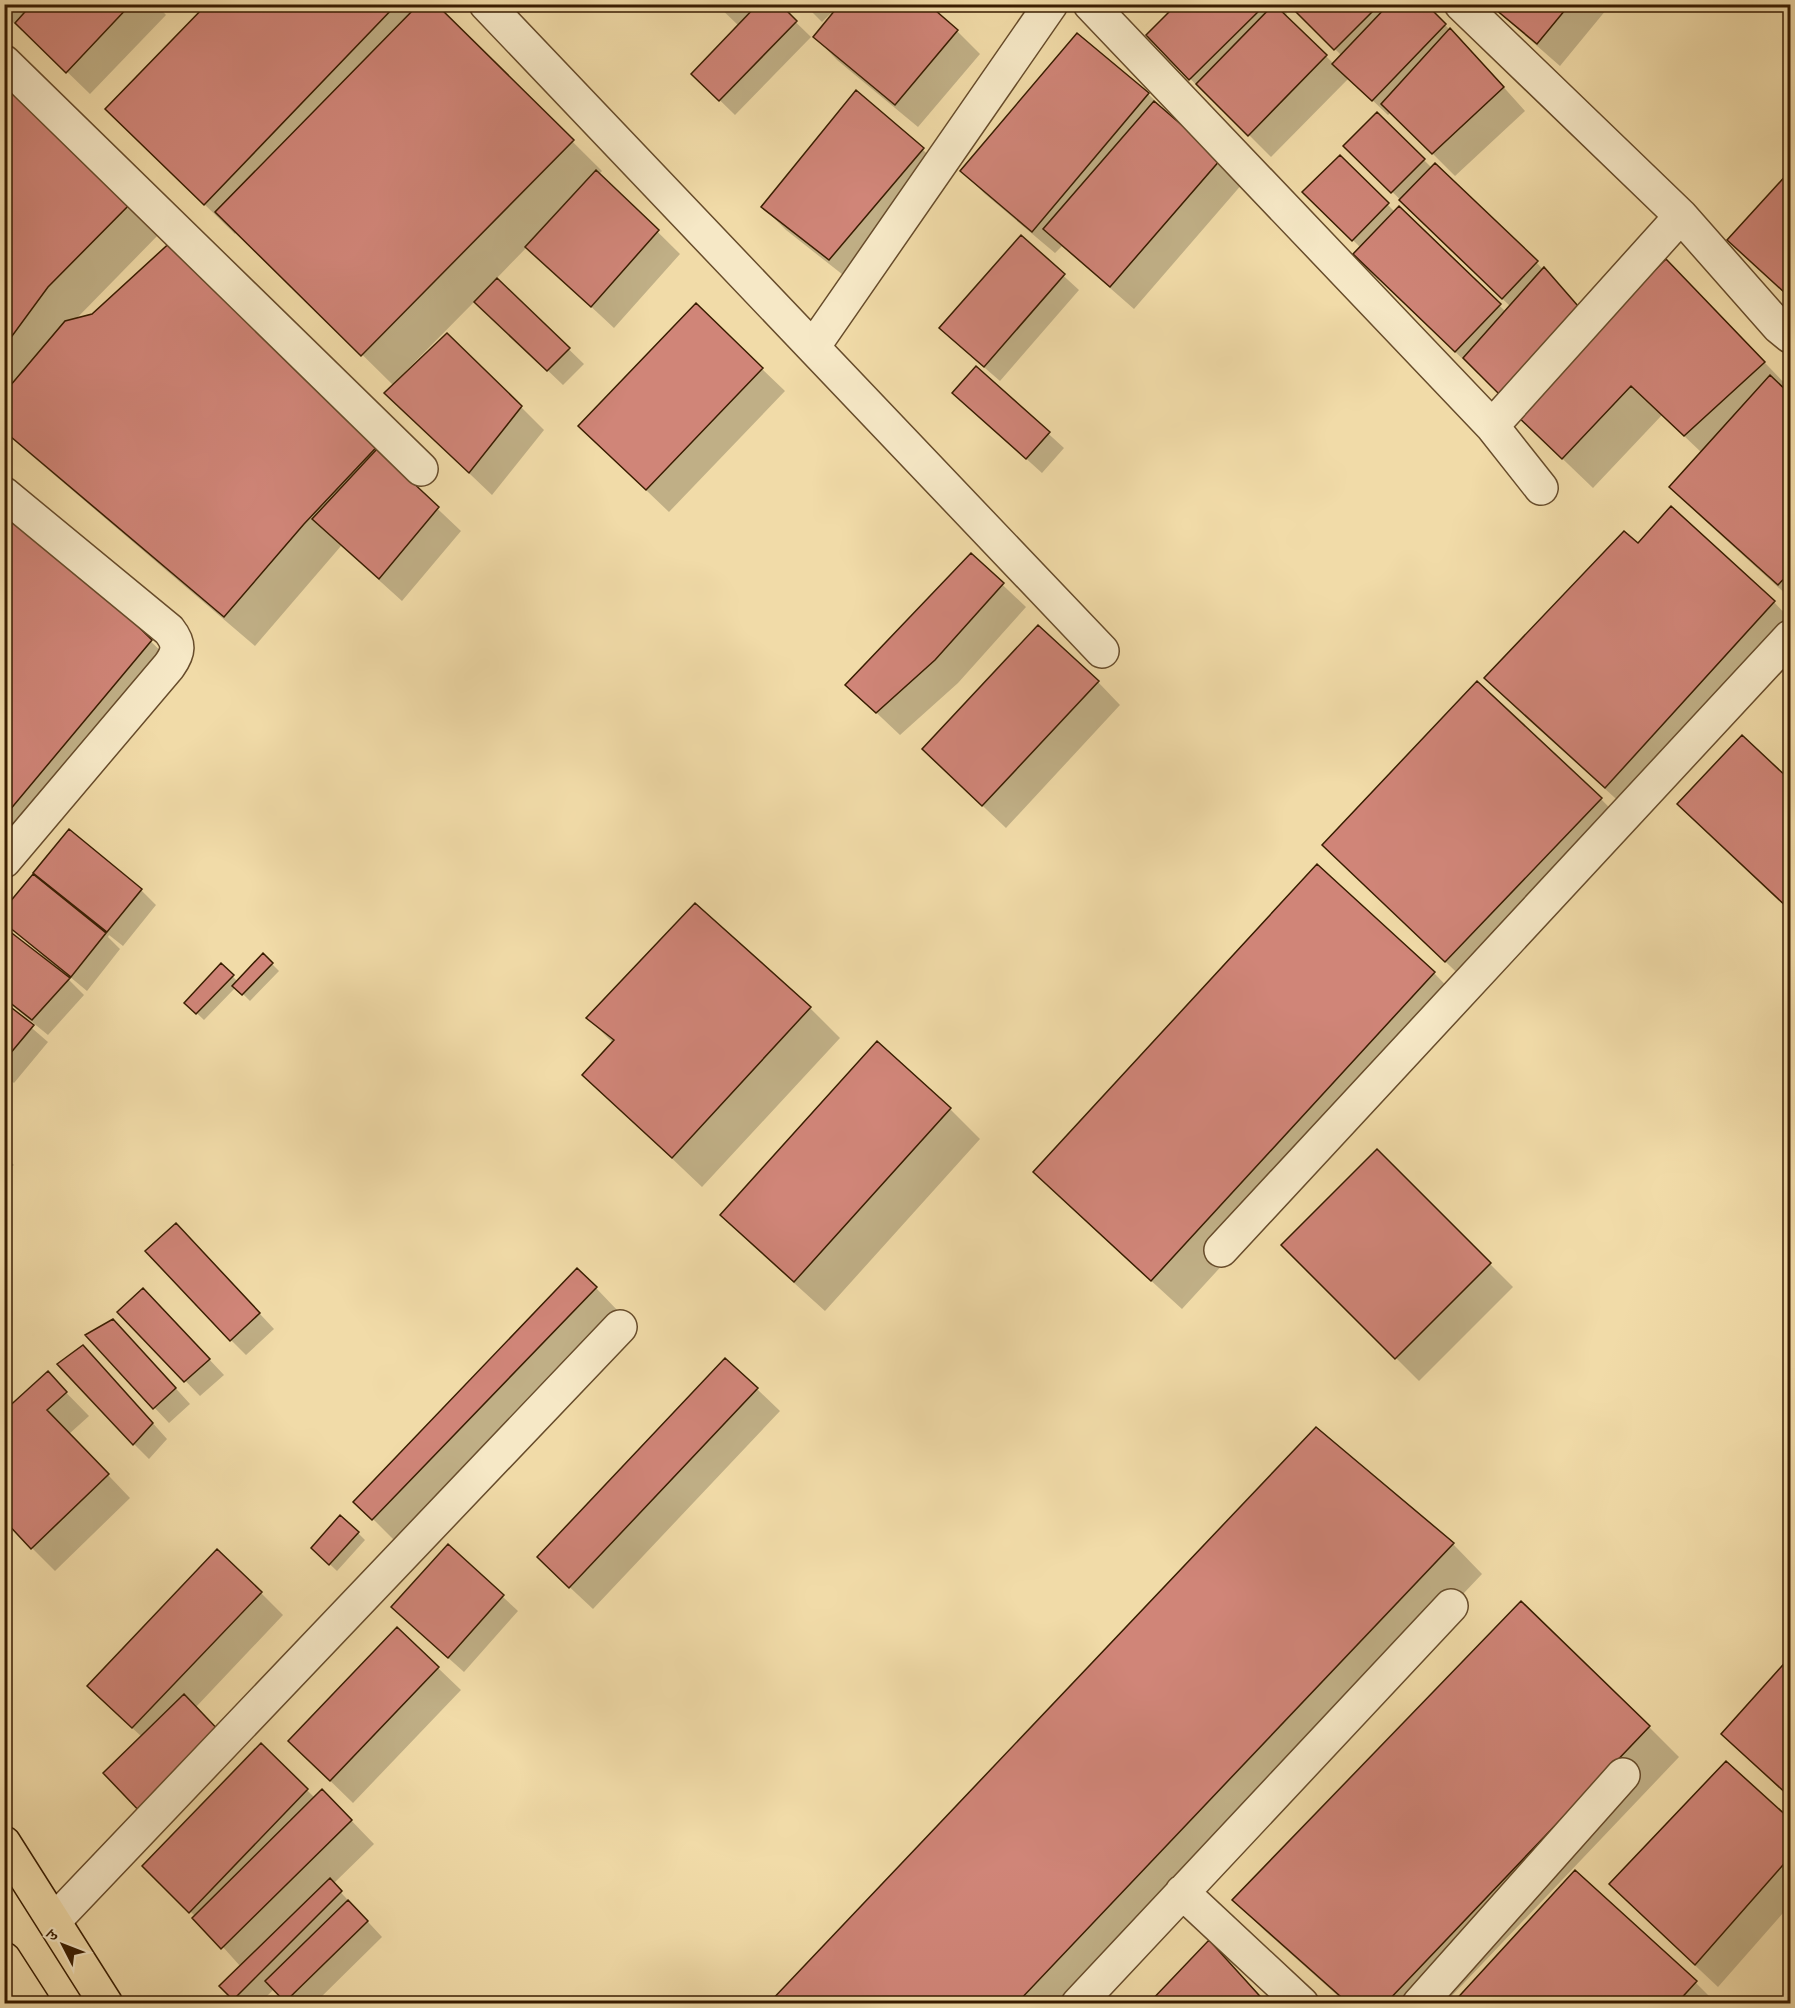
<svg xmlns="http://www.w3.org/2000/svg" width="1795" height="2008" font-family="'IM FELL Great Primer','Noto Serif Devanagari',serif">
  <rect width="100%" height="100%" fill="#f1dba8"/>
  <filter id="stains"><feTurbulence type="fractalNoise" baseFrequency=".00333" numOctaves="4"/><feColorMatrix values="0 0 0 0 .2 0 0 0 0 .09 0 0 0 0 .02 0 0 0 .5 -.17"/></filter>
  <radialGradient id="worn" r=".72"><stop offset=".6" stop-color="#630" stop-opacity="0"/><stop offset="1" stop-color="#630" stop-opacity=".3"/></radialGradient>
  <path fill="#0003" d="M4,4H156L166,15L90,94L24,30L22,31L4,14Z
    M209,4H434L602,171L599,174L680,254L614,328L527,247L496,279L584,364L563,385L475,301L399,378L521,407L544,430L492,495L409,416L394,386L237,231L235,234L137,139Z
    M716,4H777L811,37L735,115L693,74L739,26Z
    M804,4H925L957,31L980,54L918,127L837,60L815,37L835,12L833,11L822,22Z
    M1180,4H1278L1287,14L1285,16L1334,64L1342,56L1290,4H1424L1473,53L1525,111L1455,176L1391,112L1388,115L1349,78L1271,157L1206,92L1205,94L1148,35Z
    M1489,4H1611L1560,66Z
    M4,86L163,230L75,320L93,316L175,240L405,478L461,531L402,601L341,546L255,646L4,432Z
    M857,92L923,150L946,172L852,282L786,230L763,207Z
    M1148,94L1243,183L1134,309L1062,246L1055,253L985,194L962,171Z
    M1377,114L1432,168L1536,262L1598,328L1696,291L1790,389V598L1701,517L1671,487L1702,453L1662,415L1593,488L1544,441L1479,373L1478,374L1378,277L1361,248L1304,192L1340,157L1395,212L1399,208L1506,312L1511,307L1345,146Z
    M1790,173V298L1729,240Z
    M1021,237L1079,290L1000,381L956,343Z
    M976,368L1064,448L1042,473L970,408Z
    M762,369L785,391L669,512L603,449Z
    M4,515L70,562L181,671L4,882Z
    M1638,545L1774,602L1790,619V647L1636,817L1516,708L1486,678Z
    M971,555L1026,607L958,683L900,735L847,685Z
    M1098,682L1120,705L1006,828L947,772Z
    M1742,737L1790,782V910L1702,826Z
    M1601,799L1630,829L1476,991L1324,845Z
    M69,831L141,890L156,905L123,946L109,935L108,937L120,949L87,991L69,976L67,978L84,995L48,1035L4,999V929L40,957L42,955L4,922L48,885L35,872Z
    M695,905L810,1008L840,1038L702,1187L584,1075L613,1043L588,1018Z
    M263,955L279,971L250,1001L236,987L204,1020L186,1003L222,965L238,982Z
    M1434,973L1463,1003L1182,1309L1065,1202Z
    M4,1004L48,1042L14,1083L4,1075Z
    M4,1079L12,1086L4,1095Z
    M950,1109L980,1139L825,1311L752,1245L722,1215Z
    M1377,1151L1513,1287L1419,1381L1283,1245Z
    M4,1156L14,1165L4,1172Z
    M191,1240L274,1329L246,1355L231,1340Z
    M596,1288L618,1311L396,1542L356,1502Z
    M158,1305L224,1375L200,1396L119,1312Z
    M87,1336H128L190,1404L169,1423Z
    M98,1362L167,1439L149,1459L134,1444Z
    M47,1373L89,1416L69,1434L130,1498L55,1571L32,1548Z
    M757,1389L780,1411L593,1609L562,1580Z
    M358,1533L365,1540L337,1571L320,1555Z
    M1453,1544L1482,1574L1074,2004H770Z
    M448,1546L518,1611L464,1672L408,1622Z
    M261,1593L283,1615L195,1708L238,1752L160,1831L142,1737L112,1709Z
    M1790,1659V1797L1723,1734Z
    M438,1668L461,1690L353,1803L313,1764Z
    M1649,1727L1679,1757L1444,2004H1347L1264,1930L1234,1900Z
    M261,1745L315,1798L345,1814L374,1844L333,1884L382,1937L314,2004H289L274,1989L259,2004H238L222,1987L241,1967L196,1917L144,1866Z
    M1726,1763L1790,1821V1905L1718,1987L1633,1907Z
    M1210,1942L1268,2004H1150Z
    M1695,1982L1717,2004H1454Z"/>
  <path fill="#d08578" stroke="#391d01" stroke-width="1.5" d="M4,4H19L6,17Z
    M32,4H131L66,73L15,23Z
    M207,4H397L204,205L105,109Z
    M419,4H436L574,140L361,356L215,212Z
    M758,4H780L797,21L719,101L691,74Z
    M840,4H928L958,30L895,105L813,37Z
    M1177,4H1266L1189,80L1146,35Z
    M1274,4L1327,55L1248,136L1196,84Z
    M1288,4H1380L1334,50Z
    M1389,4H1426L1446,24L1372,101L1332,64Z
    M1489,4H1570L1537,44Z
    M1450,28L1504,87L1432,154L1381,104Z
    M1077,33L1149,93L1032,232L960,171Z
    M4,84L135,199L48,287L4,347Z
    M856,90L924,148L829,260L761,207Z
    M1154,101L1221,159L1110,287L1043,229Z
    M1377,112L1425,159L1391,193L1343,146Z
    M1340,155L1389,203L1352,241L1302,192Z
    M1435,163L1538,261L1502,299L1399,200Z
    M596,170L659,230L591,307L525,247Z
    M1790,171V287L1785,293L1727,240Z
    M1399,206L1501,304L1455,352L1353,254Z
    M1021,235L1065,274L984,367L939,328Z
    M175,238L386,437L304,524L224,617L4,431V393L65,321L92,314Z
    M1666,259L1765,362L1684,436L1631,386L1562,459L1512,411Z
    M1544,267L1585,314L1506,401L1463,358Z
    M497,278L570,348L547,371L474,302Z
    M696,303L763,368L646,490L578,426Z
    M447,333L522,406L469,473L384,393Z
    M976,366L1050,432L1026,459L952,393Z
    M1770,375L1790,394V572L1778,585L1669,487Z
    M377,449L439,507L379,579L312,519Z
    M1671,506L1775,601L1605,788L1484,678L1624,531L1638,543Z
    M4,514L71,561L152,640L4,817Z
    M971,553L1004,583L935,660L876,713L845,685Z
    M1038,625L1099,681L982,806L922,749Z
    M1477,681L1602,798L1445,962L1322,845Z
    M1742,735L1790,780V910L1677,804Z
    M69,829L142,889L107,932L33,873Z
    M1317,864L1435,972L1151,1281L1033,1172Z
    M33,874L106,933L71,977L4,923V909Z
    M695,903L811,1007L672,1158L582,1075L614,1040L586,1018Z
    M4,927L70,978L32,1020L4,998Z
    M263,953L273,963L242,995L232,986Z
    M221,963L234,975L196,1014L184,1003Z
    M4,1002L34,1025L4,1061Z
    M877,1041L951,1108L794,1282L720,1215Z
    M1377,1149L1491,1263L1395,1359L1281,1245Z
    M176,1223L260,1313L230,1341L145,1251Z
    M577,1268L597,1287L372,1520L353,1502Z
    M143,1288L210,1359L184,1382L117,1312Z
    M113,1319L176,1388L153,1409L85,1335Z
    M83,1345L153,1423L133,1445L57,1364Z
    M725,1358L758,1388L569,1588L537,1557Z
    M48,1371L67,1392L47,1410L109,1474L31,1549L4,1520V1411Z
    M1316,1427L1454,1543L1016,2004H768Z
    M340,1515L359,1532L329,1565L311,1548Z
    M448,1544L504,1595L448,1658L391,1607Z
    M217,1549L262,1592L132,1728L87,1686Z
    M1521,1601L1650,1726L1385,2004H1349L1232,1900Z
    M397,1627L439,1667L330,1781L288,1741Z
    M1790,1657V1797L1721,1734Z
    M184,1694L224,1736L144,1816L103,1773Z
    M261,1743L308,1789L189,1913L142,1866Z
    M1726,1761L1790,1819V1857L1695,1965L1609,1884Z
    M322,1789L352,1820L221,1949L192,1918Z
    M1575,1870L1697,1981L1676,2004H1452Z
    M330,1878L342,1891L233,2000L219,1986Z
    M348,1900L368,1921L285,2002L265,1981Z
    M1209,1940L1267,2004H1148Z"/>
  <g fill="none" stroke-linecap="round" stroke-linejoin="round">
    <g stroke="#674c2b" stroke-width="36">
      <path id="minor" d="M486,4L1102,651
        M1090,4L1492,426L1541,488
        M1461,4L1681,216L1779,327L1790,336
        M4,62L421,469
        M813,347L1051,4
        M1492,426L1681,216
        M4,494L169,630C180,644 179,652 169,666L4,861
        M1221,1250L1790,637
        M1182,1892L1302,2004
        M54,1921L620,1327
        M1078,2004L1451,1606
        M1419,2004L1623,1775"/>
    </g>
    <g stroke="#391d01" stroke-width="36">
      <path id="major" d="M4,1843L106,2004
        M4,1959L33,2004"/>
    </g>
    <use href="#minor" stroke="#f6e8c6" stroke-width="33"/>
    <use href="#major" stroke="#f1dba8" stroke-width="33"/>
  </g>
  <rect width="1795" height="2008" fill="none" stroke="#f1dba8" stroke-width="24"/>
  <rect x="6" y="6" width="1783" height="1996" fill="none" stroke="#391d01" stroke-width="3"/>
  <rect x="12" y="12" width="1771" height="1984" fill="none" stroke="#391d01" stroke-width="1.5"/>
  <g transform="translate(63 1945) rotate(312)" stroke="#f6e8c6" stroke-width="4.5" paint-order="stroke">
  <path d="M0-4.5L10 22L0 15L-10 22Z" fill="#391d01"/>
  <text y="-9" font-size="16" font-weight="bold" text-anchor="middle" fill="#391d01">उ</text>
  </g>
  <rect width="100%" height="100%" filter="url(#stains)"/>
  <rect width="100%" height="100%" fill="url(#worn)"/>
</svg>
